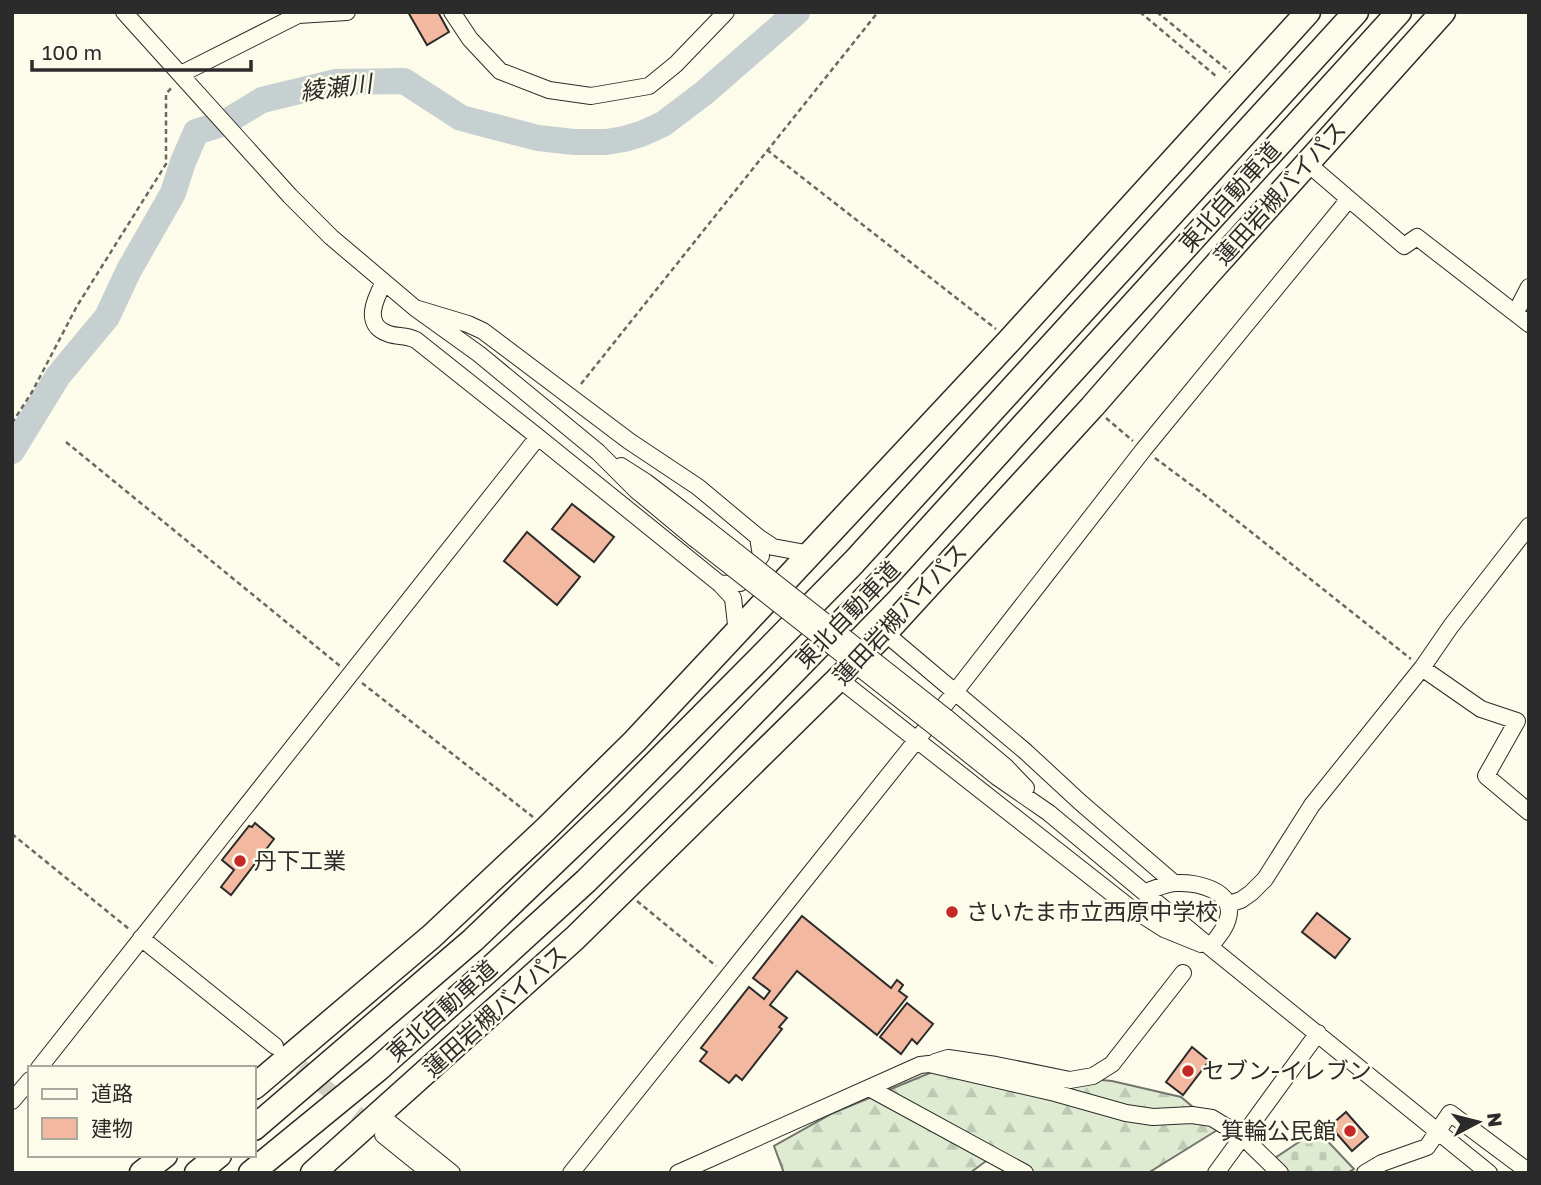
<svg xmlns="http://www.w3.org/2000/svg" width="1541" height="1185" font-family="'Golos Text','Noto Sans JP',sans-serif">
  <defs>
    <pattern id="forest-firs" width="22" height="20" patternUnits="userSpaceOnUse" patternTransform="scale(1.75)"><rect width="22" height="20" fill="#deebd1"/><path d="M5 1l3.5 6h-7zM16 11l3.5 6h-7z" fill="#bfcab4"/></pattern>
    <pattern id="cemetery-stones" width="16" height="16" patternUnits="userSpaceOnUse" patternTransform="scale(1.75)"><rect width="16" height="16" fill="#deebd1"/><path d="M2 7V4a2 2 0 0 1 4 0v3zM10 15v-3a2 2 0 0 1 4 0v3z" fill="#bfcab4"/></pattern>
  </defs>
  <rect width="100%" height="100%" fill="#fdfbea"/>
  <path fill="url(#forest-firs)" stroke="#74746e" stroke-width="2" d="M949,1065L1112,1081L1181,1097L1219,1129L1148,1173H1029L986,1161L970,1173H784L774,1146L833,1113Z"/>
  <path fill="url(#cemetery-stones)" stroke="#74746e" stroke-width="2" d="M1317,1130L1354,1169L1347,1173H1290L1275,1158Z"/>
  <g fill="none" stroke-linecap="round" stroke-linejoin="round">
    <path stroke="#c7d0d0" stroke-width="26" d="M12,451L58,376L107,317L129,270L173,193L183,162L196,132L224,123L262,100L295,92L335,82L404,81L461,118L538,138L574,142H606L624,139L641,134L663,124L704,93L797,12"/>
  </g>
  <path fill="#f2b8a0" stroke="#2b2b2b" stroke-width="2" d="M408,12H438L449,32L427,45Z
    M572,504L614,537L594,562L552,529Z
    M527,532L580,577L557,605L504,561Z
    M255,823L274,839L231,895L221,887L234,870L222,860L249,826L252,827Z
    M1317,913L1350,939L1335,958L1302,932Z
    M802,916L891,988L897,980L903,985L899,991L907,997L877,1035L797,971L770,1005L787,1018L779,1027L782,1029L742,1080L736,1075L729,1083L700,1061L707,1052L701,1048L749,987L764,999L770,991L753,978Z
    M907,1003L933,1024L917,1044L912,1039L901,1054L880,1037Z
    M1192,1047L1209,1061L1183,1095L1166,1082Z
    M1346,1112L1368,1137L1352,1151L1330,1126Z"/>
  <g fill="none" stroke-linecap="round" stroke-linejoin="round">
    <path stroke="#d3d1c4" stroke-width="16" stroke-dasharray="16 8" stroke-linecap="butt" d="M282,1052L376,1129"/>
    <g stroke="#2b2b2b" stroke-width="18">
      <path id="minor" d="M124,12L290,196L331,237L415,308L479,354L598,452L636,490L695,539
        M452,12L470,39L500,71L549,90L591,96L649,86L676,64L726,12
        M181,74L298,15L347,12
        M1307,163L1349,199
        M384,282C375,299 362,325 389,334C398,337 406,335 416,340L538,437L720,584L740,583L761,556L758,537L698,487L629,441L483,331L468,324L415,308
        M1516,312L1529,287
        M621,466L646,482L705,527
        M758,537L773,547L811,554
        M720,584L733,598L737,633
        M885,633L1026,752L1080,802L1174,883
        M1422,668L1481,709L1517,721L1486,776L1529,812
        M839,679L1128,906L1164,929L1201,944
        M946,717L1006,767L1026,788
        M937,729L997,777L1049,813L1210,947L1489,1173
        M1145,892C1155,889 1166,883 1177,883C1197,882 1236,891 1228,918C1226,928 1217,938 1210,947
        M1229,904L1241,900L1251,893L1265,879L1312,805L1422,668L1451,626L1529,526
        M141,938L275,1046
        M935,1062L948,1058L996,1065L1070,1080L1093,1076L1112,1064L1183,973
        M39,1068L538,437
        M871,1089L1025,1173
        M12,1101L30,1080
        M380,1115L452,1173
        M383,1135L430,1173
        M571,1173L955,692L1144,449L1349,199L1404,246L1417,237L1529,324
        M678,1173L920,1065L929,1064L1055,1093L1126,1113L1153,1117L1192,1115L1212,1118L1243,1137L1280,1173
        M1216,1173L1318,1033
        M1365,1173L1382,1163L1427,1147L1450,1113L1529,1172"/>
    </g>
    <g stroke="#2b2b2b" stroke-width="27">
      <path id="highway" d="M254,1087L432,936L546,829L635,741L1010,340L1308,12
        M254,1128L473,940L616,803L761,657L854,562L1356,12
        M142,1173L165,1155
        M197,1173L219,1155
        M251,1173L378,1069L482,976L586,881L688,780L882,581L1399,12
        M313,1173L575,938L885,633L1092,407L1208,274L1443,12"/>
    </g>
    <path stroke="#6a6964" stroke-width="2.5" stroke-dasharray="5 3.5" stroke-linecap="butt" d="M1140,12L1217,77
      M1157,12L1230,72
      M767,150L996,329
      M581,384L878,12
      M1106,418L1133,441
      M12,423L32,392L77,306L166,164V94L173,86
      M66,442L340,666
      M1155,458L1202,493L1411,659
      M362,683L533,817
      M12,834L129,929
      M637,901L716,966"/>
    <use href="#minor" stroke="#fdfbea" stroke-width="16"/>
    <use href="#highway" stroke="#fdfbea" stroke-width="24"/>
    <g stroke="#2b2b2b" stroke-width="18" stroke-linecap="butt">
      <path id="minor-bridge" d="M705,527L946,717
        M695,539L937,729"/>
    </g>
    <use href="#minor-bridge" stroke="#fdfbea" stroke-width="16"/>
  </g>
  <g fill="#c62828" stroke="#fdfbea" stroke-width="2.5">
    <circle cx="240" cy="861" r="7"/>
    <circle cx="952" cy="912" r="7"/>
    <circle cx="1188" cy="1071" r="7"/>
    <circle cx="1350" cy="1131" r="7"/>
  </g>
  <g text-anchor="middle" stroke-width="5" stroke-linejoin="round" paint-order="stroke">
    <g font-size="23" fill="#2b2b2b" stroke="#fdfbea">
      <text transform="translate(1280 193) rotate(-48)" y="8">蓮田岩槻バイパス</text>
      <text transform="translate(1230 197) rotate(-48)" y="8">東北自動車道</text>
      <text transform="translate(900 614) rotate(-47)" y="8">蓮田岩槻バイパス</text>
      <text transform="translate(848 615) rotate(-46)" y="8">東北自動車道</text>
      <text transform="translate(442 1011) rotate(-42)" y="8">東北自動車道</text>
      <text transform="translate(495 1011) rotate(-42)" y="8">蓮田岩槻バイパス</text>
    </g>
    <g font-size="23" fill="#2b2b2b" stroke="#fdfbea" text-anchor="start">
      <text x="254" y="869">丹下工業</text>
      <text x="966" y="920">さいたま市立西原中学校</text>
      <text x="1202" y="1079">セブン-イレブン</text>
      <text x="1336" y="1139" text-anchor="end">箕輪公民館</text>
    </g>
    <g font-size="24" font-style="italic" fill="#2b2b2b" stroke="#fdfbea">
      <text transform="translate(336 88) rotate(-7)" y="8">綾瀬川</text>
    </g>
  </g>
  <rect width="1541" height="1185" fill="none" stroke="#2b2b2b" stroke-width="28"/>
  <rect x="28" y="1066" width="228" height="91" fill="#fdfbea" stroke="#a9a89e" stroke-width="2"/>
  <rect x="42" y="1089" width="35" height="10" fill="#fdfbea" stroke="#a9a89e" stroke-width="2"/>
  <text x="91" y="1101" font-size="21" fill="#2b2b2b">道路</text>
  <rect x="42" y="1118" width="35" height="21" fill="#f2b8a0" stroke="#a9a89e" stroke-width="2"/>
  <text x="91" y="1136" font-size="21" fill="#2b2b2b">建物</text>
  <g transform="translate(1478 1122) rotate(83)" stroke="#fdfbea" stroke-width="5" paint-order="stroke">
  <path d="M0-5L12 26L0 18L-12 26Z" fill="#2b2b2b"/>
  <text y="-10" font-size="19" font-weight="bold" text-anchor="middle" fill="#2b2b2b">N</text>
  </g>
  <path d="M32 60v10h219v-10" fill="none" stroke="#2b2b2b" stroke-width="3.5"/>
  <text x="42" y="60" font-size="21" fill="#2b2b2b" stroke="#fdfbea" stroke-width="5" paint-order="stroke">100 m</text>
</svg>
